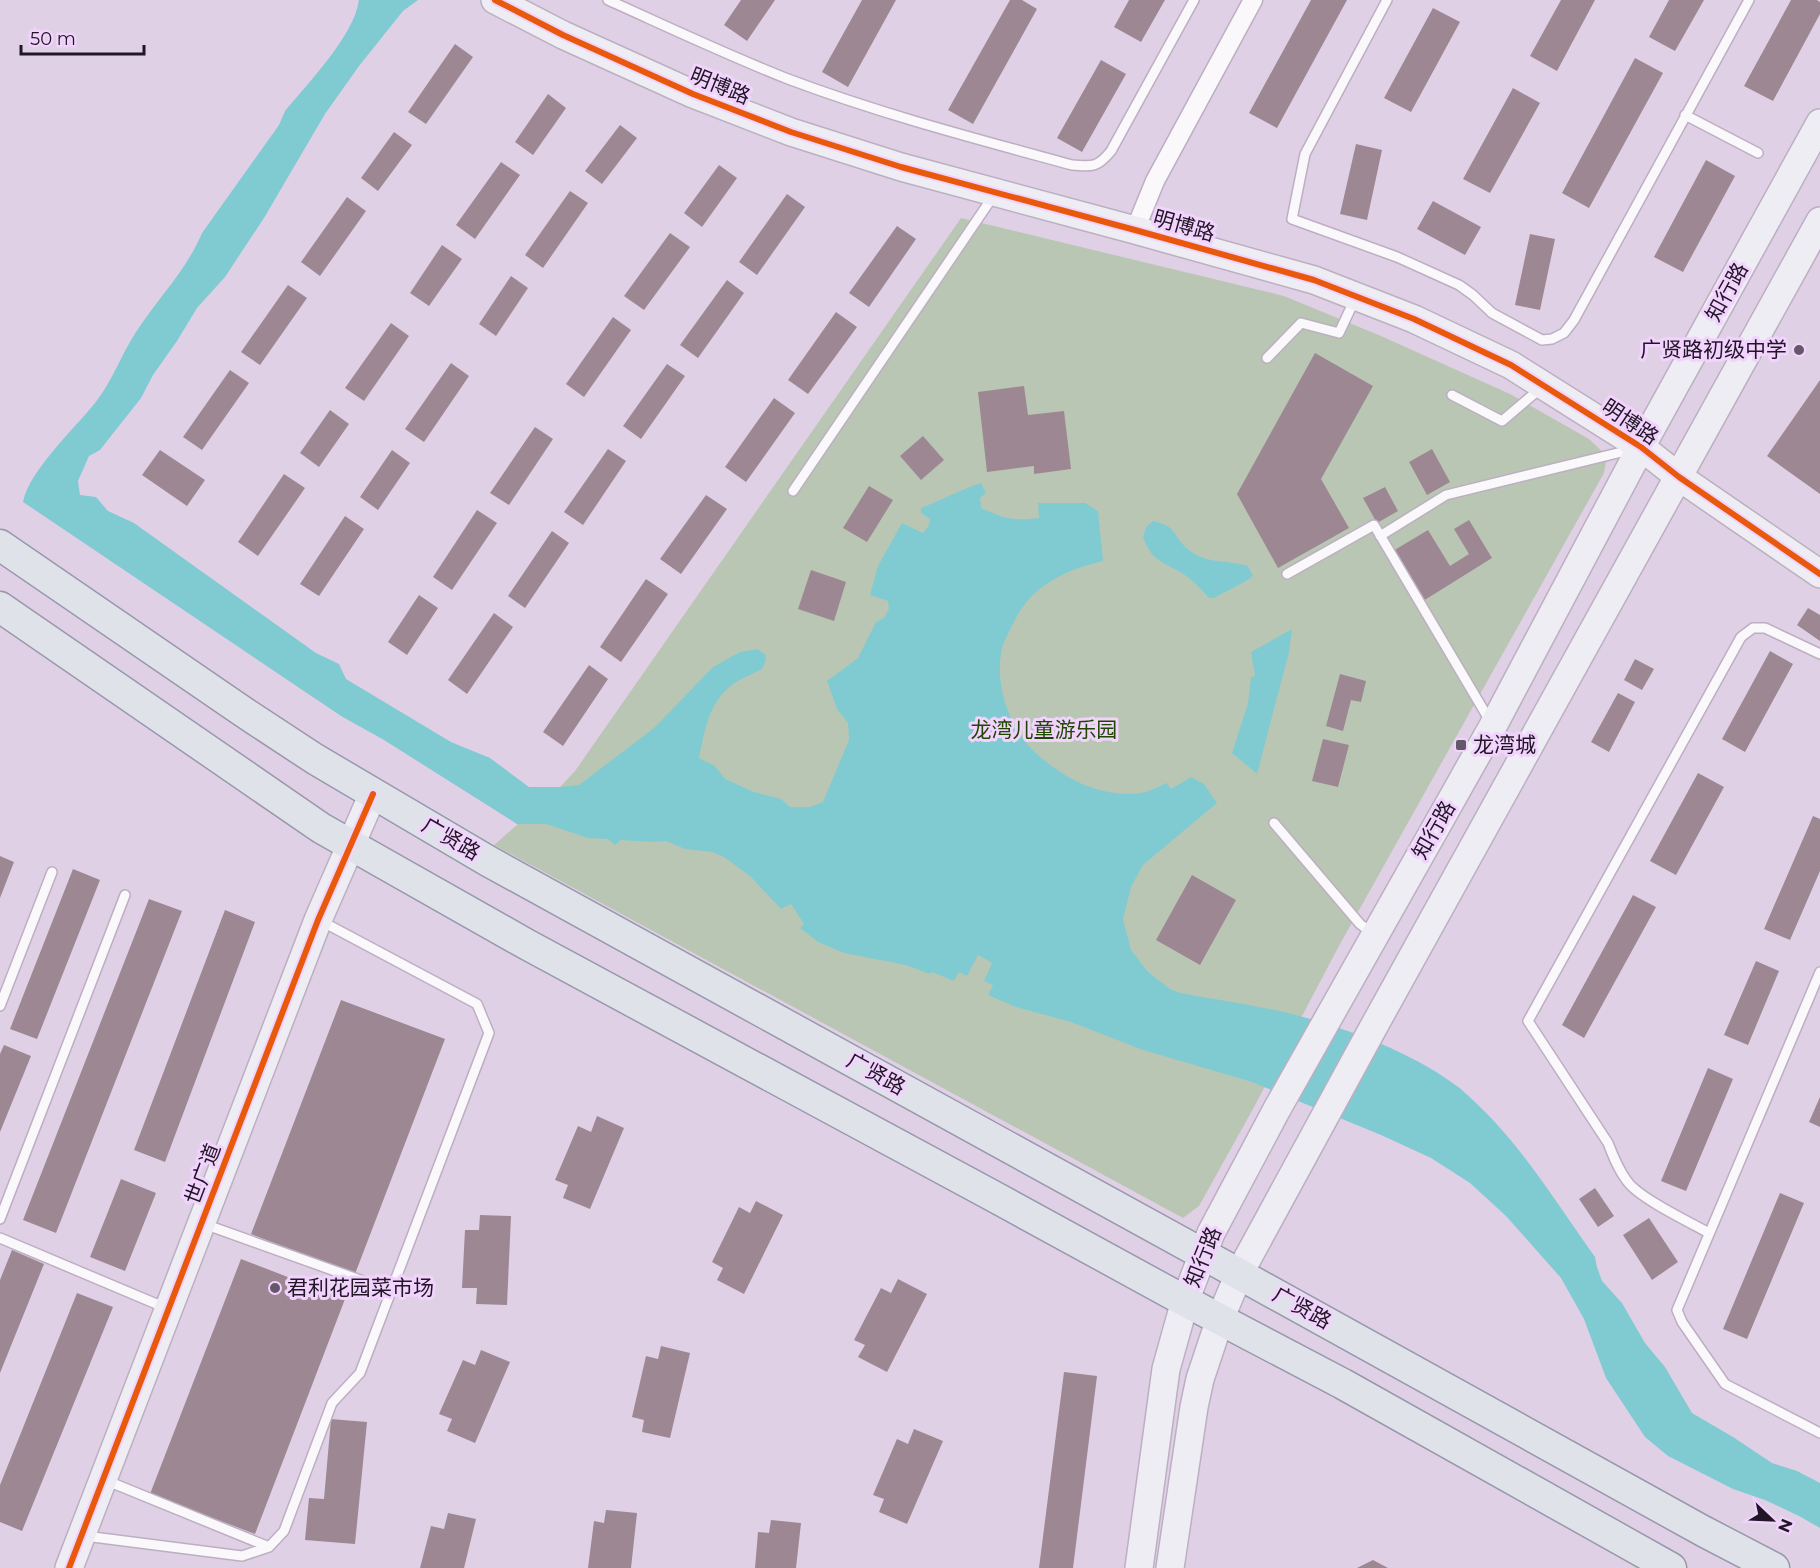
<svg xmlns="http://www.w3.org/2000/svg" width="1820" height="1568" font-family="Montserrat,'Noto Sans SC',sans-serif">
  <rect width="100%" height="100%" fill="#e0d0e6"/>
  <path fill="#bac6b4" d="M961,218L1284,296L1381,336L1510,394L1589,439L1607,456L1604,473L1340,944L1253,1109L1199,1206L1183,1218L494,845L560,787L575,771Z"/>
  <path fill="#80cbd2" d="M359,0H418L403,11L359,66L325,114L264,218L225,277L197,308L177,341L153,375L141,398L100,450L89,456L78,481L80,495L96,497L108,511L134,523L316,653L339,664L346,679L451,742L490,758L529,787H560L579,785L654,728L713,667L740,652L757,649L765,654L766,660L762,669C753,674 742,678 733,684C708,703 705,730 699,758L715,766L725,779L754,792L781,799L790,807H809L823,802L849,740L848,723L837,709L827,681L858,658L876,622L884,618L889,609L888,601L870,595L878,566L902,523L923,533L929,525L930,519L921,513V508C941,500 960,490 981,483L986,493L980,498L981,508C1006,519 1011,521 1039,518L1038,503H1085L1098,511L1103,561C1078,567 1053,576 1034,594C1024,603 1016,617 1011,628C1008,634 1005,639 1003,645C994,676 1005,715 1024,740C1033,752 1047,763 1059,771C1082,787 1112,797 1141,793C1149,792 1159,786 1167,783L1171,789L1191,777L1204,784L1217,803L1143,865L1131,887L1123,919L1131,950L1148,972L1170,989L1180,993C1217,1000 1255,1005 1292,1014C1346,1028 1409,1051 1454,1084C1462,1089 1468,1096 1475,1102C1523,1147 1557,1204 1595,1257L1597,1267L1602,1281L1622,1303L1645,1343L1665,1367L1692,1413L1733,1437L1772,1463L1797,1471L1820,1483V1528L1799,1516L1765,1500L1733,1489L1668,1456L1645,1437L1606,1378L1584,1319L1561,1278L1506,1216L1470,1183L1431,1158L1381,1135L1252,1082L1143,1050L1071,1022L1016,1007L988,995L993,985L984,981L992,963L978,955L967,976L959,972L954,981L932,972L930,974L906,965L844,953L818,942L800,928L804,924L791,904L781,909L750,876L724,857L712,852L685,849L666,841L651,842L621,840L615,845L608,839L588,838L546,824H517L384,740L341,716L23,502C29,471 74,429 95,403C112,382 121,355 136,332C158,298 186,271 202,233L279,125L285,111C308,83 354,36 359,0Z
    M1153,521C1179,526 1173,538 1189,550C1206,564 1229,560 1248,566L1253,576L1246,581L1214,598H1209C1200,588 1191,578 1180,572C1161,561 1151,560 1143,537L1146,527Z
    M1292,629L1289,652L1257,774L1232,753L1248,703L1251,677L1255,676L1251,652Z"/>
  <path fill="#9d8793" d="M741,0H775L747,41L724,25Z
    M862,0H896L848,87L822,72Z
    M1010,0H1022L1037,9L973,124L948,110Z
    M1129,0H1165L1141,42L1114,27Z
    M1311,0H1347L1277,128L1249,113Z
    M1561,0H1595L1557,71L1530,56Z
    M1669,0H1704L1675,51L1649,37Z
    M1791,0H1817L1820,2V14L1773,101L1744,86Z
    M1433,8L1460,22L1411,112L1384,98Z
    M455,44L473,57L426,124L408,112Z
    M1635,58L1663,73L1589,208L1562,193Z
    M1101,60L1126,74L1082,152L1057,138Z
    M1513,88L1540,103L1490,193L1463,179Z
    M548,94L566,108L533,155L515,142Z
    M620,125L637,138L602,184L585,171Z
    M394,132L412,145L378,191L361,178Z
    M1356,144L1382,150L1367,220L1340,214Z
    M1706,160L1735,176L1683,272L1654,257Z
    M501,162L520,175L475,239L456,225Z
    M719,165L737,178L702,227L684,213Z
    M570,191L588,203L543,268L525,255Z
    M787,194L805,207L757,275L739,262Z
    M347,197L366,211L320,276L301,262Z
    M1433,201L1481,227L1465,255L1417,229Z
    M897,226L916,239L869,307L849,293Z
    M670,233L690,247L644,310L624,296Z
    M1530,234L1555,239L1540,310L1515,305Z
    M442,245L462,259L429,306L410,293Z
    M511,276L528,288L496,336L479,324Z
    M727,280L744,293L698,358L680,345Z
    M288,285L307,298L260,365L241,352Z
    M836,312L857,327L808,394L788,380Z
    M613,317L631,330L584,397L566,384Z
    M391,323L409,336L364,401L345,388Z
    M1315,353L1373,386L1321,479L1349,528L1278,568L1237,494Z
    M451,363L469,376L424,442L405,429Z
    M667,364L685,376L641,439L623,426Z
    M230,370L249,383L202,450L183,437Z
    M1820,380V494L1767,456Z
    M1024,386L1028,415L1064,411L1071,469L1034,474V466L987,472L978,392Z
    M774,398L795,413L746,482L725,467Z
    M330,410L349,424L319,467L300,453Z
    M535,427L553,439L509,505L490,493Z
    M923,436L944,460L921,480L900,456Z
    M608,449L626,461L583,525L564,512Z
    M1432,449L1450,482L1427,495L1409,462Z
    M160,450L205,480L187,506L142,475Z
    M392,450L410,463L378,510L360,497Z
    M284,474L305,488L258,556L238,542Z
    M869,486L893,500L867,542L843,528Z
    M1385,487L1398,511L1377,523L1363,498Z
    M706,495L727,509L681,574L660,559Z
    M477,510L497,523L452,590L433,577Z
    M345,516L364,529L319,596L300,584Z
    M1469,520L1492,558L1423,601L1393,551L1428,530L1450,566L1469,554L1454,529Z
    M552,531L569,543L525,608L508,596Z
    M811,570L846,582L834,621L798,609Z
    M646,579L668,594L621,662L600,647Z
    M419,595L438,608L407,655L388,642Z
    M1808,608L1820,615V641L1797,625Z
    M494,613L513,627L467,694L448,680Z
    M1770,651L1793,664L1745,752L1722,739Z
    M1635,659L1654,669L1642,690L1624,680Z
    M589,665L608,679L563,746L543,732Z
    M1340,674L1366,681L1361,702L1351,700L1343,731L1326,726Z
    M1618,693L1635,702L1609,752L1591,742Z
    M1323,739L1349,745L1338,787L1312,781Z
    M1698,773L1724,787L1676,875L1650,861Z
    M1813,816L1820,819V871L1790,940L1764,929Z
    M0,856L14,862L0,898Z
    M73,869L100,880L37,1039L10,1029Z
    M1192,875L1236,900L1200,965L1156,940Z
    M1633,895L1656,907L1584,1038L1562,1025Z
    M149,899L182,911L56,1233L23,1220Z
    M225,910L255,922L165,1162L134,1150Z
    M1756,961L1779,971L1748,1045L1724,1035Z
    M341,1000L445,1039L355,1274L251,1234Z
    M4,1045L31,1056L0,1132V1054Z
    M1708,1068L1733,1079L1686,1191L1661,1181Z
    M1820,1097V1127L1809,1122Z
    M597,1116L624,1128L590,1209L563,1198L568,1185L555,1180L578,1126L591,1132Z
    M121,1179L156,1193L125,1271L90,1257Z
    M1595,1188L1614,1216L1598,1227L1579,1199Z
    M1780,1193L1804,1203L1747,1339L1723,1329Z
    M756,1201L783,1215L744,1294L717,1280L723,1268L712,1262L739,1207L750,1213Z
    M480,1215L511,1216L507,1305L476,1304L477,1288H462L465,1230H479Z
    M1649,1218L1678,1262L1652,1280L1623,1235Z
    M12,1250L44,1264L0,1373V1280Z
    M241,1259L345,1299L255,1534L150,1494Z
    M898,1279L927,1294L887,1372L858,1357L865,1345L854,1340L881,1288L891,1293Z
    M77,1293L113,1307L22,1531L0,1522V1485Z
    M661,1346L690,1353L670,1438L642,1432L644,1420L632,1417L646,1356L658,1359Z
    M481,1350L510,1362L475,1443L447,1431L452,1419L439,1414L463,1360L475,1365Z
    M1064,1372L1097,1376L1073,1568H1039Z
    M331,1419L367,1422L355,1544L305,1540L309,1498L324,1499Z
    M914,1429L943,1441L907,1524L879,1512L884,1499L873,1495L897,1439L908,1444Z
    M606,1510L637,1513L631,1568H588L594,1521L604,1523Z
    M448,1513L476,1519L464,1568H420L431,1526L444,1529Z
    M771,1520L801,1523L796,1568H755L758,1532L769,1533Z
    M1373,1560L1388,1568H1357Z"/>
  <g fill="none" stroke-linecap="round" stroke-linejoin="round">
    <g stroke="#bcafc2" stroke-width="12">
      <path id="lane" d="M608,0C668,27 727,55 788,79C881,114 977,139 1072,165C1093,167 1098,167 1111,151L1194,0
        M1387,0L1305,154L1292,219L1397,257L1459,285L1473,295L1492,313L1542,340L1552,339L1564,333L1574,320L1749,0
        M1685,115L1758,153
        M1267,358L1301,323L1339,333L1355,299
        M1452,395L1502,421L1542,387
        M793,491L994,195
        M1380,536L1446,495L1634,449
        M1287,574L1374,525L1490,721
        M1274,823L1360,924L1372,933
        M1820,972L1677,1310L1682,1322L1725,1384L1820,1433
        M0,1006L52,872
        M0,1219L125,895
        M204,1224L391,1291
        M1709,1233C1689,1222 1639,1198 1627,1181C1618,1169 1613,1156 1608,1143L1528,1021L1741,637L1753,628H1765L1820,654
        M0,1238L166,1308
        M105,1480L269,1547
        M85,1536L242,1556L269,1547L284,1531L332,1403L360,1373L489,1033L477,1004L321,921"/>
    </g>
    <g stroke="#bcafc2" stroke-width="21">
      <path id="street" d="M1135,230L1155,181L1253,0"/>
    </g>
    <g stroke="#bcafc2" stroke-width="30">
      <path id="secondary" d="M495,0L563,35L693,94L791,132L901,167L1135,230L1314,280L1414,319L1511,365L1641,447L1679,477L1820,574
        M69,1568L318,920L373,794
        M1139,1568L1166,1369L1185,1301L1211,1233L1277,1109L1493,726L1641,447L1820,123
        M1170,1568L1194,1407L1200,1379L1220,1319L1239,1274L1373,1028L1820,221"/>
    </g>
    <g stroke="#9898ac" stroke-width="33">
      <path id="primary" d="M0,545L245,713L315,759L488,861L1239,1274L1703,1531L1774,1568
        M0,607L321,828L526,944L993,1196L1185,1301L1343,1384L1671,1568"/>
    </g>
    <use href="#lane" stroke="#faf8fb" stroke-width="9"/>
    <use href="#street" stroke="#faf8fb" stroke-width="18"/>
    <use href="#secondary" stroke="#eeedf3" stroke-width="27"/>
    <use href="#primary" stroke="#e0e2ea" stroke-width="30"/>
    <g stroke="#f1d3fe" stroke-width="10">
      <path id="cycleway" d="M495,0L563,35L693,94L791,132L901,167L1135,230L1314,280L1414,319L1511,365L1641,447L1679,477L1820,574
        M69,1568L318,920L373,794"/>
    </g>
    <use href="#cycleway" stroke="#e8590c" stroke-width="6"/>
  </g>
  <g fill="#645769" stroke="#f1d3fe" stroke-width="2">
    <circle cx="1799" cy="350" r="6"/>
    <rect x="1455" y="739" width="12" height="12" rx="3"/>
    <circle cx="275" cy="1288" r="6"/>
  </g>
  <g text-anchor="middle" stroke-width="6" stroke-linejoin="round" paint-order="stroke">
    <g font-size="21" fill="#211625" stroke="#f1d3fe">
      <text transform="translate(720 86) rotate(22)" y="7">明博路</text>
      <text transform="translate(1184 226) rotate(16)" y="7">明博路</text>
      <text transform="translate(1727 292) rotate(-61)" y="7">知行路</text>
      <text transform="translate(1630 422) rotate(34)" y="7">明博路</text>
      <text transform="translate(1434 830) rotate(-60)" y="7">知行路</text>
      <text transform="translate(451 839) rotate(30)" y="7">广贤路</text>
      <text transform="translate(876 1074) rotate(29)" y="7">广贤路</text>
      <text transform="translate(203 1174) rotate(-69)" y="7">世广道</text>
      <text transform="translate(1203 1257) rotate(-68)" y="7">知行路</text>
      <text transform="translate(1302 1308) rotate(29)" y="7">广贤路</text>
    </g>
    <g font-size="21" fill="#211625" stroke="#f1d3fe" text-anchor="start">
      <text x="1787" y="357" text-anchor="end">广贤路初级中学</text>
      <text x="1473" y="752">龙湾城</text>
      <text x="287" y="1295">君利花园菜市场</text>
    </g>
    <g font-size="21" fill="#1e4700" stroke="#f1d3fe">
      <text x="1044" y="737">龙湾儿童游乐园</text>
    </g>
  </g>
  <g transform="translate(1772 1520) rotate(113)" stroke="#f1d3fe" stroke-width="4.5" paint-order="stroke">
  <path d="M0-4.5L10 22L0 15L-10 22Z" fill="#211625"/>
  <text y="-9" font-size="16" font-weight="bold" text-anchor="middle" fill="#211625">N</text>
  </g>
  <path d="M21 45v9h123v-9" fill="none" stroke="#211625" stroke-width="3"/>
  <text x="30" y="45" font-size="18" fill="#211625" stroke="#f1d3fe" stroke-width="4.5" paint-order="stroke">50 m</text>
</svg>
